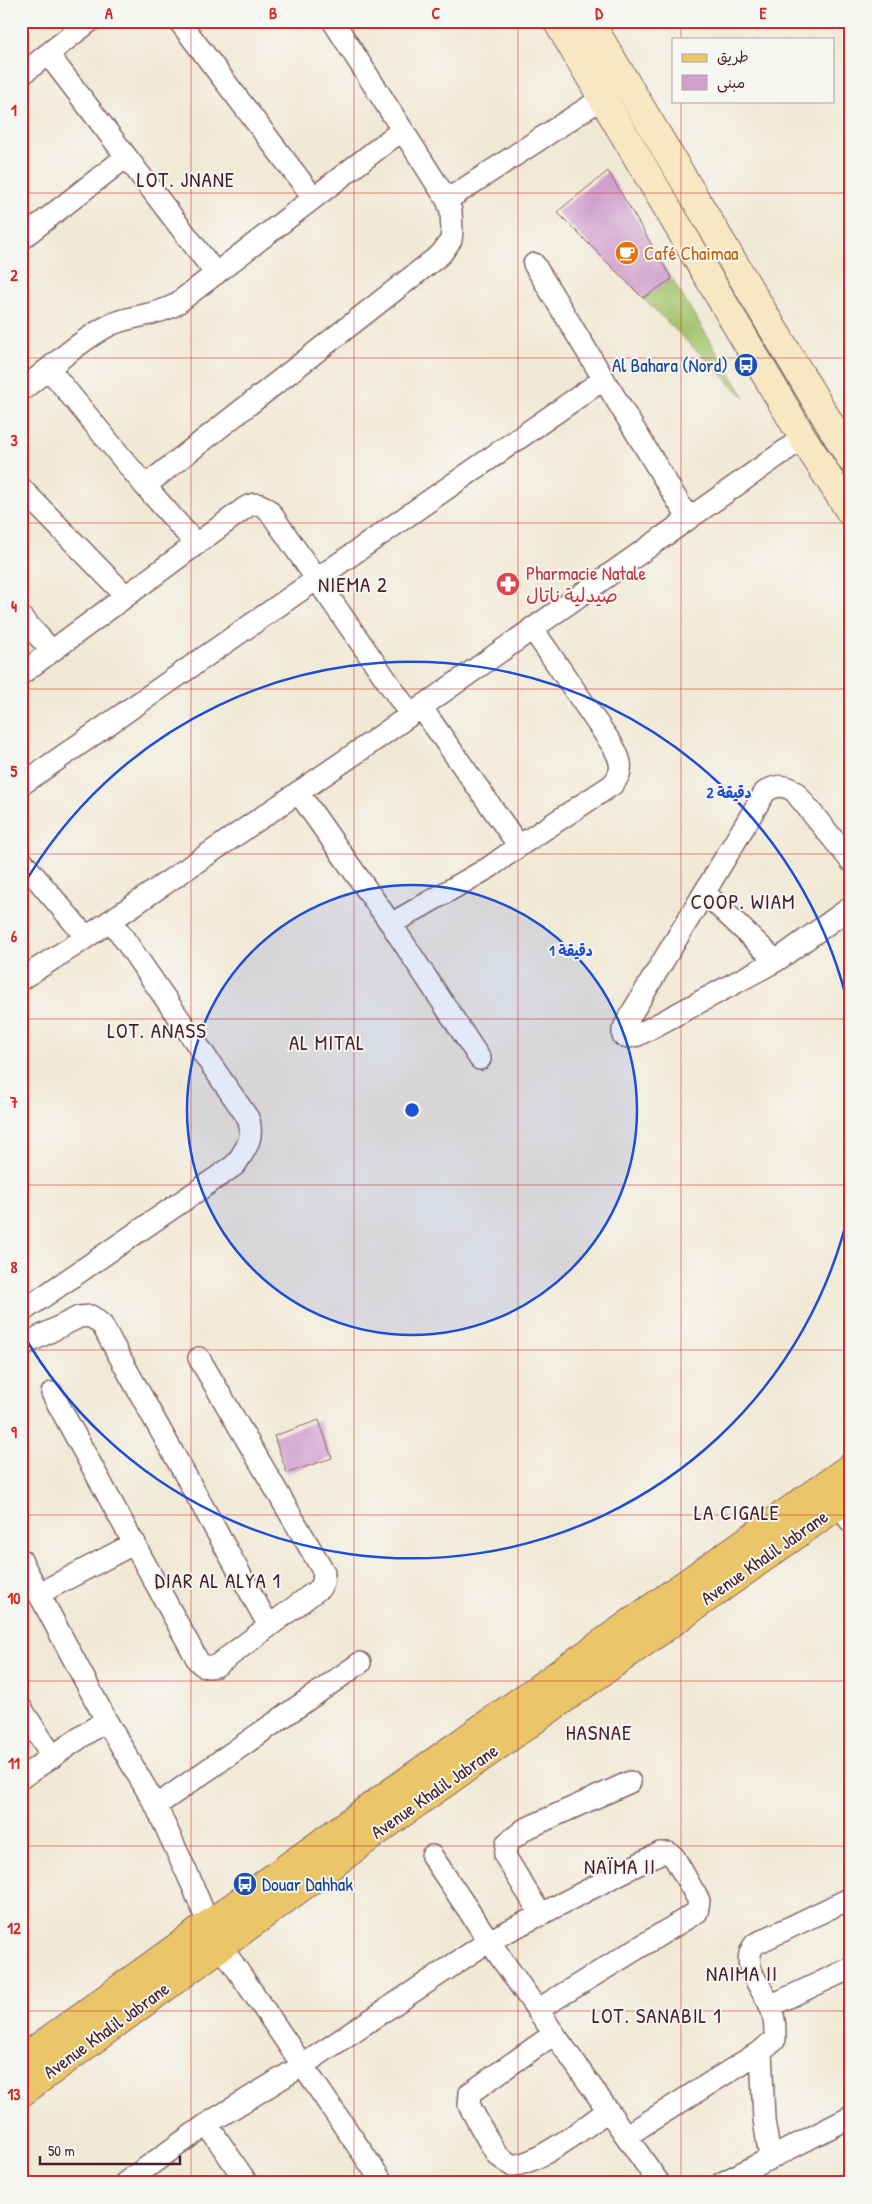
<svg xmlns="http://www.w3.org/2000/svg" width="872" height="2204" font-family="'Patrick Hand','Playpen Sans Arabic',sans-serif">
  <rect width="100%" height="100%" fill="#f6f6f2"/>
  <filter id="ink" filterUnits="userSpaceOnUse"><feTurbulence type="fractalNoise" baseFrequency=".02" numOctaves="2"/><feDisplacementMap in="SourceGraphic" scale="10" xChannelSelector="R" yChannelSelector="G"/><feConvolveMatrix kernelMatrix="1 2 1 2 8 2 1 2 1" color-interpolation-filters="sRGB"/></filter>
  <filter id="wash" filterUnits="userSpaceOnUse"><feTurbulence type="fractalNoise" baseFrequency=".0096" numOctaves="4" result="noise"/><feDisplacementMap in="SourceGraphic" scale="20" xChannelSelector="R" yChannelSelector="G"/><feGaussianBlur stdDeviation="1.12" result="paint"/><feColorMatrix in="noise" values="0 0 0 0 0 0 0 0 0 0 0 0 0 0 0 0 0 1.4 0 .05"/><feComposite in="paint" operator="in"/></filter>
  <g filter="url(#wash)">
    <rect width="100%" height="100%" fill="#f1e9d5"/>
    <path fill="#a4c56e" stroke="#77724c" d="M672,279L745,398L643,298Z"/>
    <g id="blocks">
      <path fill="#d1a1cd" d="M608,171L672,279L643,298L557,212Z
        M319,1420L332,1458L287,1473L274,1436Z"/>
    </g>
  </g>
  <g filter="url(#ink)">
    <use href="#blocks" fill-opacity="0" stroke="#846666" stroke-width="1"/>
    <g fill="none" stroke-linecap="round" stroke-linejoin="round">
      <g stroke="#846666" stroke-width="24">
        <path id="minor" d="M179,21L313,197
          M48,54L216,274
          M21,75L90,21
          M447,200L604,97
          M21,239L126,157
          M534,264L688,518
          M49,369L145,486L196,544
          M21,391C46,371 84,337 112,324C133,315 155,316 175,305L402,130
          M145,486L441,254L451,240L452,231L451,211L447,200L333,21
          M21,488L126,596
          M21,617L52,651
          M21,674L245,508C254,502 262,503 270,512L410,714
          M421,707L519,846
          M21,785L604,379
          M298,792L391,924L480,1059
          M21,860L86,937
          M851,861L794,791C783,784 775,785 765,792L630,1016L623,1030V1036L629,1037L638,1035L776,961L851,907
          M705,893L776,961
          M391,924L490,867L519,846L612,785C625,771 621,760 613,746L532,628
          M21,979L75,945L372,742L803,438
          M21,1312L235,1165C246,1149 255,1137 248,1118L111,920
          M21,1346L79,1317L91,1316L102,1325L269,1626
          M52,1393L198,1661C203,1667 209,1668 216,1666L320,1588L323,1583L324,1572L199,1358
          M839,1504L851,1522
          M21,1560L106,1720L156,1806L192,1884L208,1923L221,1946L383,2183
          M40,1593L135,1543
          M21,1708L53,1757
          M21,1778L106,1720
          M156,1806L360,1663
          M432,1856L489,1941L659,2183
          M541,1915L505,1856L507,1843L525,1829L630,1782
          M770,2006L851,1968
          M554,2034L470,2093L469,2105L484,2133L497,2155L511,2165C533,2168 590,2124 608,2110
          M207,2124L247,2183
          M626,2136L761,2051
          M770,2158L764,2120L761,2051L775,2039C775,2027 775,2019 771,2008C763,1987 738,1966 755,1944L851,1898
          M125,2183L207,2124L303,2065L489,1941L660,1853H669L674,1857L699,1901L697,1912L537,2010
          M722,2183L851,2117"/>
      </g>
      <g stroke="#846666" stroke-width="30">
        <path id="secondary" d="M557,21L803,438L851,513
          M589,21L851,459"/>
      </g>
      <g stroke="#846666" stroke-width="30">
        <path id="primary" d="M21,2060L393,1791L851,1467
          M21,2093L404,1812L851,1496"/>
      </g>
      <use href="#minor" stroke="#fff" stroke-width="21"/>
      <use href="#secondary" stroke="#f7e8c3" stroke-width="28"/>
      <use href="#primary" stroke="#ebc669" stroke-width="28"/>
    </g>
  </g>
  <path fill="none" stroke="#d62828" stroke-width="1" stroke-opacity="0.55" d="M191,21V2183M354,21V2183M518,21V2183M681,21V39M681,101V2183M21,193H851M21,358H851M21,523H851M21,689H851M21,854H851M21,1019H851M21,1185H851M21,1350H851M21,1515H851M21,1681H851M21,1846H851M21,2011H851"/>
  <circle cx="412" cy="1110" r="225" fill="#1d4ed8" fill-opacity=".12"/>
  <g fill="none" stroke="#1d4ed8" stroke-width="2.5">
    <circle cx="412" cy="1110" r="225"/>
    <path d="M850 1207A449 449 0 0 1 23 1334M23 886A449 449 0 0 1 850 1013"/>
  </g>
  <defs>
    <g id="cafe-disc" transform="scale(1.25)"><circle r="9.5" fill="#e8710a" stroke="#f6f6f2"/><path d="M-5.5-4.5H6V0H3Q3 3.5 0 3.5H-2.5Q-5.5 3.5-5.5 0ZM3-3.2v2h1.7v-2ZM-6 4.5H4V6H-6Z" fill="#fff"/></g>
    <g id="bus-disc" transform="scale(1.25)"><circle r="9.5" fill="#1a4fb4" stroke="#f6f6f2"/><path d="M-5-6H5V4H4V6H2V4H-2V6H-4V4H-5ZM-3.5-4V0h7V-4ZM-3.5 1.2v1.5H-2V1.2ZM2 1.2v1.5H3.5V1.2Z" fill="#fff"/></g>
    <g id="pharmacy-disc" transform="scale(1.25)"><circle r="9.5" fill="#e0444e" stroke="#f6f6f2"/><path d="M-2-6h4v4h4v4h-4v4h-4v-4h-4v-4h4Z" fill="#fff"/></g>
  </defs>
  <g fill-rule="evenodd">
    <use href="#cafe-disc" x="627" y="253"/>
    <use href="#bus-disc" x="746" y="365"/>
    <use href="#pharmacy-disc" x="508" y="584"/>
    <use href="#bus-disc" x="245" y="1884"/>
  </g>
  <g text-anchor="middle" stroke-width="4" stroke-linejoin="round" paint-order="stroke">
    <g font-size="19" fill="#c56008" stroke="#f6f6f2" text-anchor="start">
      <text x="644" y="260">Café Chaimaa</text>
    </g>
    <g font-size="19" fill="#164399" stroke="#f6f6f2" text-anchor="end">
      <text x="728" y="372">Al Bahara (Nord)</text>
      <text x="262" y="1891" text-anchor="start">Douar Dahhak</text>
    </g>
    <g font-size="19" fill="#be3a42" stroke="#f6f6f2" text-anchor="start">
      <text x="526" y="580">Pharmacie Natale<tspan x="526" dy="22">صيدلية ناتال</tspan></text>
    </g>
    <g font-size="19" fill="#4a1f2b" stroke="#f6f6f2">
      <text transform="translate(764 1557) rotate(-35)" y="7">Avenue Khalil Jabrane</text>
      <text transform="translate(434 1791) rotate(-35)" y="7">Avenue Khalil Jabrane</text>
      <text transform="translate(106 2030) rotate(-36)" y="7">Avenue Khalil Jabrane</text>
    </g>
    <g font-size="21" letter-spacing="1" fill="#4a1f2b" stroke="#f6f6f2">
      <text x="186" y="187">LOT. JNANE</text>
      <text x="353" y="592">NIEMA 2</text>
      <text x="743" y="909">COOP. WIAM</text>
      <text x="157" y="1038">LOT. ANASS</text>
      <text x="327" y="1050">AL MITAL</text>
      <text x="737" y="1520">LA CIGALE</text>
      <text x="218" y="1588">DIAR AL ALYA 1</text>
      <text x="599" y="1740">HASNAE</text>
      <text x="620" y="1874">NAÏMA II</text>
      <text x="742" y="1981">NAIMA II</text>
      <text x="657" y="2023">LOT. SANABIL 1</text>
    </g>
  </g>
  <circle cx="412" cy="1110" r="8" fill="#1d4ed8" stroke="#f6f6f2" stroke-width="2.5"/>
  <g font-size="15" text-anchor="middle" font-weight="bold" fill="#1d4ed8" stroke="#f6f6f2" stroke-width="4" stroke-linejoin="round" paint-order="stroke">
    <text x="729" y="798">2 دقيقة</text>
    <text x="571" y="956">1 دقيقة</text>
  </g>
  <rect width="872" height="2204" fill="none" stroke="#f6f6f2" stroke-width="55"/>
  <rect x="672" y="38" width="162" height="65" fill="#f6f6f2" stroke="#b1a0a2"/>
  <rect x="682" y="54" width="25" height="8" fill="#ebc669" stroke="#b1a0a2"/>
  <text x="717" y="62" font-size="15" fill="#4a1f2b">طريق</text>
  <rect x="682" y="75" width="25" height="15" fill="#d1a1cd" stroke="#b1a0a2"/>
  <text x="717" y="88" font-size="15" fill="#4a1f2b">مبنى</text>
  <path d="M40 2156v8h140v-8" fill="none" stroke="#4a1f2b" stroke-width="2.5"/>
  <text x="48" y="2156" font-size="15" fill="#4a1f2b" stroke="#f6f6f2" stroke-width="4" paint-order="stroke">50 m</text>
  <rect x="28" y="28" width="816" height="2148" fill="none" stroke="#d62828" stroke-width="2"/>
  <g font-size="16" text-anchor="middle" font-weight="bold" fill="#d62828">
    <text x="109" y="19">A</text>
    <text x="273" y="19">B</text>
    <text x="436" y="19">C</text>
    <text x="599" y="19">D</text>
    <text x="763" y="19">E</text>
    <text x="14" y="116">1</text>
    <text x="14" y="281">2</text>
    <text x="14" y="446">3</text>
    <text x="14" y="612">4</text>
    <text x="14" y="777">5</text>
    <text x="14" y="942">6</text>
    <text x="14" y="1108">7</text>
    <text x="14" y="1273">8</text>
    <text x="14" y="1438">9</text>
    <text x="14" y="1604">10</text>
    <text x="14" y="1769">11</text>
    <text x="14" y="1934">12</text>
    <text x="14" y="2100">13</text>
  </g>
</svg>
